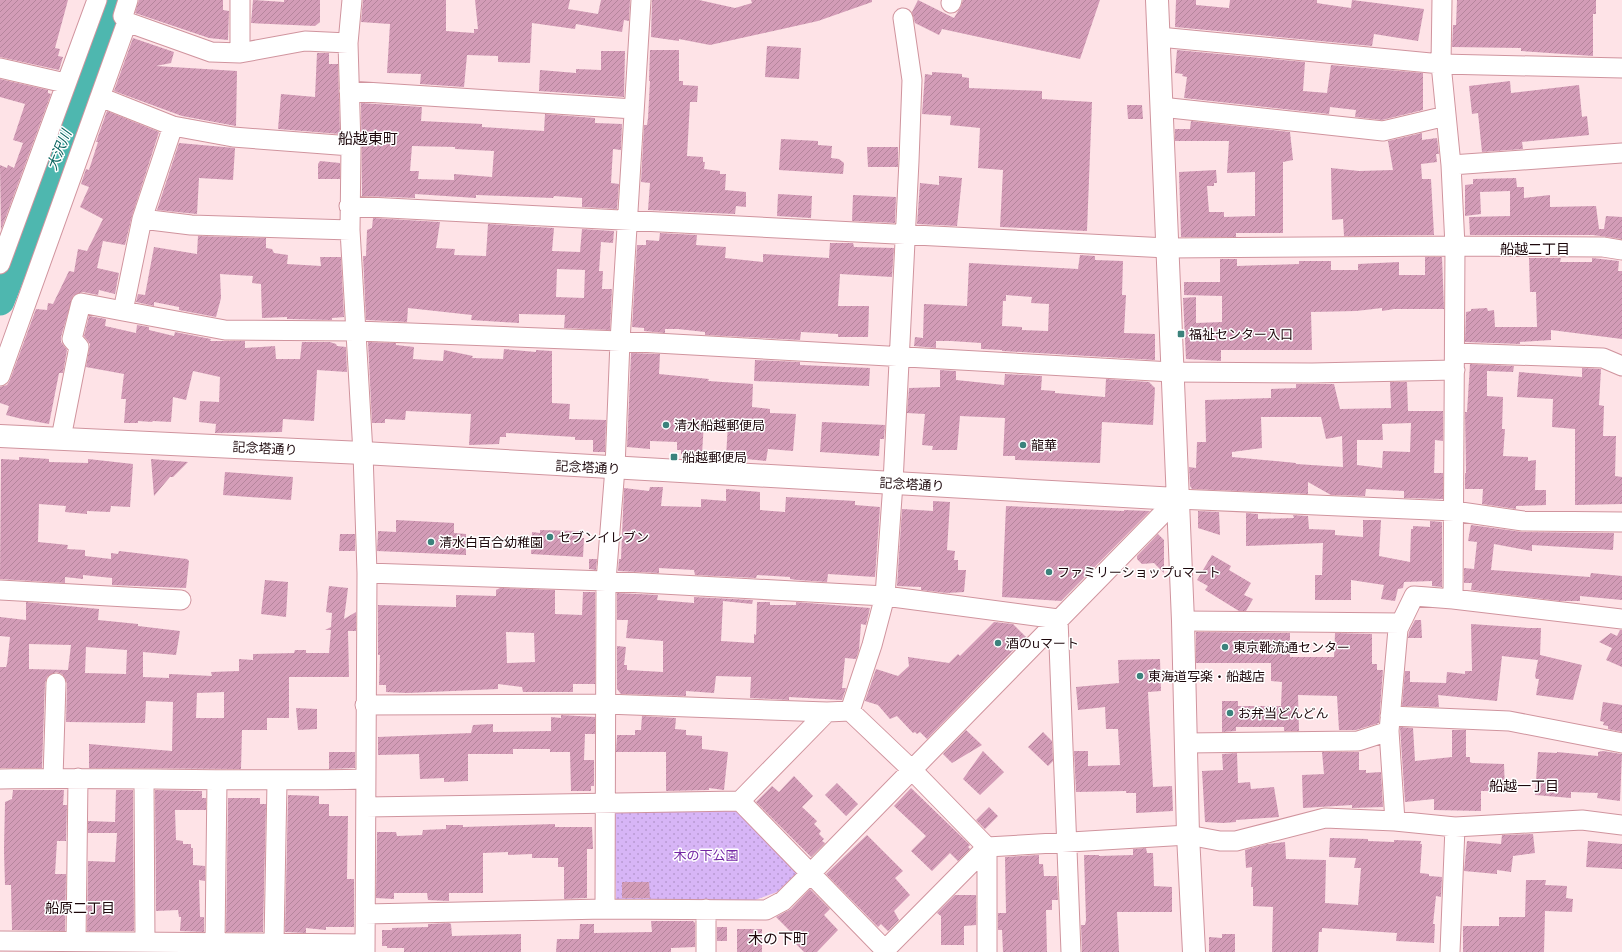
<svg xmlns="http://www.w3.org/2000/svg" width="1622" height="952" font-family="'Open Sans','Noto Sans JP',sans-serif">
  <defs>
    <pattern id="grass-dots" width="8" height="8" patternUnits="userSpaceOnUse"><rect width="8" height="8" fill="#d7b5f6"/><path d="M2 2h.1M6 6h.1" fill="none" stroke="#b89ad2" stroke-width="1.8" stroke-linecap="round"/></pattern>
    <pattern id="building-hatch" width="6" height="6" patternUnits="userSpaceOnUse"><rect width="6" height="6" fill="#d39cb7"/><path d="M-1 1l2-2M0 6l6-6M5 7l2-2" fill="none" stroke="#b5859c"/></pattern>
  </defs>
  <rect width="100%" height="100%" fill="#fee3e7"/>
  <path fill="url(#grass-dots)" d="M614,809L738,810L798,872L777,892L755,900L616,902Z"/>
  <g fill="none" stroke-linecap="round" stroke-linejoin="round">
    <path stroke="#4eb7af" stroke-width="29" d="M0,301L118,0"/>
  </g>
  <path fill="url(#building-hatch)" fill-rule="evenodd" d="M0,0H68L55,48L60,49L58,56L63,57L59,70L0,57Z
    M139,0H223V10L229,11L228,40L209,38L135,13Z
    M253,0L284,2V0H320V22L315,26L251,23Z
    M363,0H446V31L474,33V29H478L475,0H570L568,9L598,14L601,0H630L629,21L624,20L622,32L576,24L575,29L532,23L530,63L498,62V56L467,55L464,87L420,84L421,74L387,73L390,24L361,22Z
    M652,0H699L735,8L752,3L751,0H872V2L818,21L710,45L679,39V41L651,37Z
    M918,0L954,18L961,6L963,0H1100L1080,59L942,29L939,35L915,23L912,12Z
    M1176,0H1196V5L1229,8L1230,0H1317V3L1323,4L1351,8L1352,0L1424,9L1418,41L1374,34L1372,46L1175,27Z
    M1457,0H1596V14H1593V56L1521,51V48L1452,47L1453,25H1456Z
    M133,38L174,52L171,63L156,66L237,71L236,126L182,116L114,91Z
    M767,46L801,48L799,79L765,77Z
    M650,50H679V81H683V85L698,86L697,102H690L687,156L703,157V162H705L704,169L720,171V174H726L725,190L746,192V207L736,206L735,214L648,210L650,183L641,182L644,125H647L648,118L650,81H649Z
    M1177,50L1305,62L1303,91L1327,93L1331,65L1423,73V110L1382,120L1355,117L1356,110L1330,107L1329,114L1184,98L1187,77L1182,76L1183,74L1175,73Z
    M601,51H625L624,97L539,91L540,70L576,73V69L601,70Z
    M317,53H329V64H338L340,134L278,129L281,94L315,97Z
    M932,72L962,74V77L969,78V88L1042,91V99L1092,102L1087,231L1000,227L1003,170L978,168L980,128L950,125L951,116L922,114L925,74L932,75Z
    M0,79L48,90V93L51,94L1,230L0,165L7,168L8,165L14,168L23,143L13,140L25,104L0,97Z
    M1510,81L1511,93L1579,85L1582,117L1587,116L1589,135L1522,142L1523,149L1482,152L1478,113L1472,114L1469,86Z
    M361,103L422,107L421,121L482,124V127L544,131L545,114L595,118V123L622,124L621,150L613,149L611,183L619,184L617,209L582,207V198L554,196L553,198L476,195V198L415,194V198L362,196ZM412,146L455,147V149L494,151L492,177L454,174V180L418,179L419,171H410Z
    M1127,105H1142L1143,119H1128Z
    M107,111L159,132L132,216L125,245L103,241L97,268L119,273L115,294L99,290L98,295L83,292L73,296L61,337V342L67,350L63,373H59L49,424L22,419L6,415L9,406L0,403V387L7,385L10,380L36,309L47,310L48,303L53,304L69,271L74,272L78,249L87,251L103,219L80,207L89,187L81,184L86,169L89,170L98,142H96Z
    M1191,121L1290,132L1293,160L1283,162V233H1236V237H1181L1179,172L1216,170L1217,183H1214V186H1207L1209,212H1224V217L1255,216V172L1227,173L1229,141H1175V129H1190Z
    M1422,133V140L1437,138L1439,154H1436L1437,162L1421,164L1422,179H1431L1434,235L1344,236L1343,219L1332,220L1331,168L1359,171L1393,170L1388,141Z
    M781,139L818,141V145L832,146L831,158L839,159L844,163L843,174L779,170Z
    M179,143L235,148L233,180L199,178L197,214L157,210Z
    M867,147H898V167H868Z
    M320,161L340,163V179H318V164Z
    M939,176L962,178L957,226L917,224L920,183L939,185Z
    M1516,178L1517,187H1524V198L1550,195V207L1596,206L1599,229H1604L1606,216L1622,217V239L1593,235H1470L1469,217L1510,216V191L1480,192L1481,214L1465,216V185L1473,184V179Z
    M778,194L812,196L811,218L777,216Z
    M853,195L896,197L895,223L852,221Z
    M373,218L440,222L436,248L455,249L454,255L486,256L488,224L554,228L552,251L580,252L582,229L614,231L613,243L601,242L599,271H603L602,289H612L610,330L564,328L565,315L519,314V323L471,320L472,315L408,308L407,322L366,320L363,256H366L367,230L372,228ZM557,269L585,270L584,298L556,297Z
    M660,233L697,235L696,245L726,247L725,258L763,262V254L829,258L830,243H853L854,247L894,248L892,277L840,274L838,306H869L868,337H838V334L801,332L800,340L705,335V332L678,329H665V333L644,331V328L632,327L637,245H646V240L659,241Z
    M198,236L266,238V248L272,249L274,253L288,255L287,264L321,266L320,257H341L344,317L332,318V320L287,319V317L262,318L261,284L252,283L253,276L235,275L220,274L221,298L216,317L179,310V307L154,302V306L136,302L138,294L145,295L154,247L197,254Z
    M1080,255L1095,256V260L1123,261L1122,295H1126L1124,333L1155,334V360L1002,351V350L981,349V343L951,341H936V348L914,346L915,337L923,338L924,304L967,306L969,263L1078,269ZM1006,295L1032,297L1031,303L1049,304L1048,331L1022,330V327L1002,326L1003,301H1006Z
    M1425,257H1442L1444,309H1394L1382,311V308L1356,311L1311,312L1312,350H1221V361L1186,359L1183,298L1196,297V323L1222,322V296L1184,295V282H1220V259H1237V266L1299,264V261H1331V270H1358V264L1399,262V275H1425Z
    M1529,258H1561L1560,262H1592V258L1619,261L1618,271H1622V339L1551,330V340L1520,342V344L1465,342L1466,312L1471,311V309L1487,308L1488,311L1494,310L1495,327H1537L1536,292H1530Z
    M89,316L106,319L105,326L136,333L137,325L149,327V330L174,336L175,332L211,339L210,341H245V348L275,346L276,359H300L302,342H330L336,344L337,346L346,347L347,372L317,370L314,421L283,419L282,432L215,433L216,424L199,422L200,401L219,402L220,377L193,371L186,400L173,397L171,422L153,421L152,422L138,421V423H124L126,399H121L124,374L86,367L90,344L84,336Z
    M368,342L396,343V345L414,347L413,359L443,361L444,350L473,356L472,358L503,359L504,349L536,352V350L552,351V403L570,404L569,419L606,420L605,452H593V440H575V437L506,433V437H500L499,444L469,445L471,414L406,411L405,420L385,419V423H372Z
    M631,353L660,354L659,374L709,379L708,381L753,384L752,407L770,409V413L796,414L793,451L768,449L766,461L726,457L728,424L704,422L702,454H681V450H677V442L650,441V449L627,447Z
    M755,360L800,362V365L870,368L869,386L754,381Z
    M1470,364L1514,366L1513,372L1487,371V396L1503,397L1502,429H1505L1503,456L1528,457V461L1536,460L1535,490H1546V505L1516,506V509L1482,504L1483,489H1465V473H1466L1465,412H1467Z
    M1582,368L1601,369L1599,405L1604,406L1603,436H1616L1615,476L1622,477V504L1575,505V429L1552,427L1553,399L1517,397L1519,372L1582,377Z
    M940,370L956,371V380L1004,385L1005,374L1042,376L1041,390L1055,391V393L1105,397L1106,379L1149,382L1155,388L1153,425L1102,422L1100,463L1015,460V456H1003L1005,418L960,416L957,450H932L933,446L922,445L925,414L907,413L909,388L940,387Z
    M1390,382H1407L1408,411H1443V441L1435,440L1434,473H1443V499L1404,498V491L1366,489L1365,496L1331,495L1308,482V494L1192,489L1190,486L1189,467L1196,468L1197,442H1206L1205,400L1271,398V389L1296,388V384H1334L1340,409L1391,408ZM1261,417H1321L1326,439L1342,436L1343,467L1296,464V463L1232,457V452L1262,448ZM1411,423L1410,452L1383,451L1382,468L1357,465V440H1383L1382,424Z
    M822,422L885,425L884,439H880L879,456L820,452Z
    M19,457L49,459V462L88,463V459L133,464L130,507L111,506L110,512L87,511V514L65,512L66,506L39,504L38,542L68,545L67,549L85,550V556L111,559V553L118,554L119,551L187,559L189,561L186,588L112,585V578L83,575V579L65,577V583L0,579L1,459L19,460Z
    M151,459L188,462L173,477H170L154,496Z
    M225,472L293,477L291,500L223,495Z
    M650,487H663L661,506L701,507V499L726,501V489L760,492V510L785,512L786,497L855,501V505L880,507L875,577L828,574L827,582L797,580L790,579V577L757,575L756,578L695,575L694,570L659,568V573L618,571L619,559H621L624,488L649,491Z
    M933,501L950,502L947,550L955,551L954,560H958V570H966L964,592L947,593L921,590V587L897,586L902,509L933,511Z
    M1006,506L1124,511V510L1150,511L1061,601L1002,597Z
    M1198,511L1219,512L1220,535L1198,528Z
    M1246,513L1258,514V519L1294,518L1293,515L1308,516L1309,529L1335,530V535L1363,537V520H1381L1379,556L1410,562L1411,529H1413V526L1430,527V521L1442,522V587L1432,586V581L1404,582L1403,588L1398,589L1395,601L1381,599L1384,585L1351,580V600H1315V575H1322L1323,543L1246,546Z
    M396,520L454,523V533L466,534V555L377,551L378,531L396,532Z
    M1471,525L1523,532L1614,533L1613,550L1532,545V551L1494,544L1491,570L1590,577L1591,573L1622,576V600L1580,596V601H1560L1471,590L1472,583H1464V568L1474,569L1477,542L1468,541Z
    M540,530L579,531V538H584L583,557L531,554L532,532L540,533Z
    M340,534H355V551H339Z
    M1158,534L1164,540V573L1154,563L1142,564L1137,559V556Z
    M1212,555L1231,566L1229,570L1251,583L1244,595L1253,599L1246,611H1239L1205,590L1208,586L1197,580Z
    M589,559H597L596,570L589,569Z
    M265,580L288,582L286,617L261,614Z
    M329,586L348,588L344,619L356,612V631H348L349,677H289V718H267V730H242L241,769L89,768V744L172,751L173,702L146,701L145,723L66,722L67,683L62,674L56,672L47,677L45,683L42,768H0V667H6L7,664L10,637L0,636V617L26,620V602L99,609L98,620L138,624V626L180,631L176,655L143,652V677L169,678V674L212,676L211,672L239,671V659L253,660V654L294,653L295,650H306V653H329L331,630H325L331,627L332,613L326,612ZM29,644L71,645L68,670L29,669ZM86,647L127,650L126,674L85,673ZM224,692V718H196L197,693Z
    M500,588L555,590V614L582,615L583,592H595V684H573V692H523L522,687L498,684V689L407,693L386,692V685H379L380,655H378V605L456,607V595L496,596V590ZM506,632L534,633L535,662L507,663Z
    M617,593L658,595L657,600L694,603V597L753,600L752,604L723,601L721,641L754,643V634L756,635L757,602H770V605H796V602L870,608L866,625L861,624L859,650L856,659L845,658L842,688H846L842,700L789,697V700L750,698L751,677L716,676L714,693L686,691V696L621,694L617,689V646L626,647L624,665H627V670L663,672V641L626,638L628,620H617Z
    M1415,620H1421L1422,638H1408L1409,632Z
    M994,622L1013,624L1026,637L927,739L920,732L917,734L915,732L913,733L897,716L890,719L878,705L865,701L876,669L898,676L909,666L908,657L949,663L958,654L960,656Z
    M1471,624L1528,628H1541L1540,655L1582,665L1573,700L1536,695L1539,679H1536L1535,676L1538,660L1502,656L1497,701L1438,695L1439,707L1402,706L1405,671H1410V682L1446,683L1447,672L1465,674V671H1472Z
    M1620,630H1622V667L1606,660L1612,648L1599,642L1611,633L1617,636Z
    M1196,632L1290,633V657H1334L1335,633L1372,634V664H1377V670H1383L1379,723L1356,730H1339L1337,696L1298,695L1299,731H1284V727H1236V731L1222,732V701H1238V706H1281L1282,682L1271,681V663H1196Z
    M1160,659L1161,691L1148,692L1153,787L1172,786L1173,811L1136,813V793H1126V791L1076,792L1074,751H1088V766L1120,765L1118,729H1106L1105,707L1078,710L1076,687L1119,683L1118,660Z
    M1603,702L1622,705V732L1608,729V726L1603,725L1604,722L1600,721Z
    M296,708L317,709V729L298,730Z
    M561,715L595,717V734H585L584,760H594V786H591V791H571L570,752H550V749H513V754H468V781L444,782V778L420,779L419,754L378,755V737L471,733L473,725L493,724V732L551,731V717L561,718Z
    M642,716L676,718L675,729L686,730V735L702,736V749L728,752L724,790L709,788V790L666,791V752H616L617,735H635V730H641Z
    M1400,727L1413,728L1415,761L1452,757V730H1466V757H1470V762L1472,763L1504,764L1505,791H1481V811L1434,810V799L1405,802Z
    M966,730L982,745L952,763L943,754Z
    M1043,732L1052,741L1053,761L1048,766L1028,747Z
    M983,751L1004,772L980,795L963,779Z
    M1603,751L1622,754L1620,801L1597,798L1598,793L1571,792V798L1535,795L1538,752L1557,753V752L1598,756V752Z
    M329,752H355V768L329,769Z
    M1322,752H1359V770H1366V773L1381,772L1383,807L1352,808V805L1303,808L1302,775L1324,774Z
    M1237,753L1238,783L1250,782L1251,789L1274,787L1279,817L1236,820V822L1223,823L1205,822L1202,771L1223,770L1222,754Z
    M794,776L813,796L802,807L817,821L814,824L821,831L819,834L824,839L822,841L825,843L811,857L756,802L772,786L779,792Z
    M837,783L858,804L846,816L825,795Z
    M911,788L970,845L968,847L970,849L958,861L950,853L932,871L911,851L926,836L894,806Z
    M13,790H64L63,805H67L66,841H57L55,874H66L65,931L12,930L11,885H5L4,850L5,802L12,799Z
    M116,790H133L134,931H87L88,861L115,862L117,833H88V821L115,822Z
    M155,790L202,791V798H206V810H175L176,840L183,841V844H191V848H193V865L205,866V881L199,880L200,917H204V932L180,931L181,917H179L178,910L156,911Z
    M288,795L319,796V804H329V816H348L347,879H354V927H326V930L306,928V933L285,932Z
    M228,798H260V804H266L263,932H226Z
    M989,807L998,816L985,829L976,820Z
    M555,824V827H592L593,849H587V898L564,899V867H558V858H532V854L508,855V852L483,853V893H449V901L428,900L427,893H394V899L376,898L377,832H396L397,836L422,835L423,830L446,829V825H463V827Z
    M1533,834L1535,853L1513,856L1511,872L1497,870V874L1464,871L1467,841L1501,844L1502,835Z
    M867,835L903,871L895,878L910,895L894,911L899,920L888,931L881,924L878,927L826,874Z
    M1330,838L1368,839V841L1394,842V840L1421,841L1420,844H1422L1420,873L1429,874V876L1442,877L1441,897L1436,896L1433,924H1435L1434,943L1396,941L1397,933L1322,928V932H1319L1318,952H1272L1273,907L1253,906V887H1251L1252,867L1246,868L1245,850L1267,844L1285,842L1286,859L1326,860L1325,903L1358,905L1361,868H1354L1356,858L1329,857Z
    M1588,841L1622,844V869L1586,867Z
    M1146,848L1147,853H1153L1154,886L1172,887V912H1117L1119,952H1082L1081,925H1085L1086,920L1084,855H1099V856L1133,855V849Z
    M1039,855V864H1043L1044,876H1057L1058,900H1052V910H1046L1047,952H1003L1002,930H998V913H1006L1005,857Z
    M1526,880H1546L1545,885L1567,886L1566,898L1573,899L1572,912L1545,911L1544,952H1463V926H1499V917H1525Z
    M622,882H649L650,898H622Z
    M810,889L830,909L824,915L838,930L817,952H804L796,944L800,941L776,917L791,909Z
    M955,895H976V925L964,926V945H941V916L937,913Z
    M651,921H693L695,923V947L671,948V952H556L557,939H579L580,924H594V933L652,932Z
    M449,923L451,924L452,936L521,934V952H404V948H387V946H382V930H392V928L428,927V924Z
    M717,927H727V941H717Z
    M737,929H762V952H737Z
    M1222,934H1235V952H1209V937L1222,938Z"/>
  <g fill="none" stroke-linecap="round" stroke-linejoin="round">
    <g stroke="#d0949e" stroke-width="21">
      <path id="street" d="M352,0L348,43L351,146L350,230L363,453L367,573L365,952
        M1442,0L1441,64L1451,165L1455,246L1453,599
        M951,3L952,0
        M127,22L123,16L128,0
        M1159,37L1441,64L1622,68
        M240,53V0
        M0,68L65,83
        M349,91L634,109
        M100,97L127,22L211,52L240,53L305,41L348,43
        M1161,107L1383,131L1446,116
        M1451,165L1622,153
        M349,206L1167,248L1455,246L1603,247L1622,250
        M142,219L191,225L350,230
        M0,264L97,0
        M123,311L225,330L357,331L620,341L1172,372L1312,373L1455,370
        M1455,353L1603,358L1622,366
        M0,376L100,97L173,126L233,137L351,146
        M61,438L79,347L72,339L81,303L123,311L142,219L173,126
        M367,573L606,581L885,596L1058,619L1071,952
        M0,590L181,600
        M1183,621L1401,623
        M365,705L605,704L827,712L850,711L911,769L987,847V952
        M850,711L872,645L885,596L893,483L909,161L912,80L903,18
        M1390,716L1509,721L1622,743
        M1186,743L1358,741L1389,731
        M53,778L56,683
        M0,779C122,777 244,782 365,779
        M144,781L145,942
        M740,801L885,950
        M366,807L740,801L827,712
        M1395,821L1389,731L1398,629L1414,596L1453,599L1622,619
        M605,909L606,581L615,468L620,341L641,0
        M706,909V952
        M365,914L605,909L766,910L783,901L811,873L1177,499L1454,511L1523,521L1622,522
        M0,941L365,944
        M76,941L78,778
        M215,942L217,780
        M274,942L277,782
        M885,952V950L987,847L1188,835L1220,841H1236L1325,818L1395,821L1455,827L1582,820L1622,825
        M1450,952L1455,827"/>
    </g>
    <g stroke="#d0949e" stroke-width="24">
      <path id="secondary" d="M1157,0L1183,621L1188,835L1194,952
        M0,436L363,453L1177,499"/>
    </g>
    <use href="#street" stroke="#fff" stroke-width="19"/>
    <use href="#secondary" stroke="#fff" stroke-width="22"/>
  </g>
  <g fill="#3b827c" stroke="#fff" stroke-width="1.5">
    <rect x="1177" y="330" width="8" height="8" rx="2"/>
    <circle cx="666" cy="425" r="4"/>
    <circle cx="1023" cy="445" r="4"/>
    <rect x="670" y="453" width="8" height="8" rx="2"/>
    <circle cx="550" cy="537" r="4"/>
    <circle cx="431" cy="542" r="4"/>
    <circle cx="1049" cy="572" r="4"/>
    <circle cx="998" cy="643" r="4"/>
    <circle cx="1225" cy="647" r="4"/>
    <circle cx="1140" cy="676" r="4"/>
    <circle cx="1230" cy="713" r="4"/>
  </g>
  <g text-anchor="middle" stroke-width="3" stroke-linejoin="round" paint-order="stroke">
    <g font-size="13" fill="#1c070b" stroke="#fff" text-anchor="start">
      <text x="1189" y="339">福祉センター入口</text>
      <text x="674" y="430">清水船越郵便局</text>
      <text x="1031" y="450">龍華</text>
      <text x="682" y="462">船越郵便局</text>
      <text x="558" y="542">セブンイレブン</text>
      <text x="439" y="547">清水白百合幼稚園</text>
      <text x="1057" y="577">ファミリーショップuマート</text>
      <text x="1006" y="648">酒のuマート</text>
      <text x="1233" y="652">東京靴流通センター</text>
      <text x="1148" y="681">東海道写楽・船越店</text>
      <text x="1238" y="718">お弁当どんどん</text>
    </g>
    <g font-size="13" fill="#1c070b" stroke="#fff">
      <text transform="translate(265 448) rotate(3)" y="5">記念塔通り</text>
      <text transform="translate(588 467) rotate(3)" y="5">記念塔通り</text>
      <text transform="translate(912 484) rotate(3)" y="5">記念塔通り</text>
    </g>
    <g font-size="13" fill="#7325a4" stroke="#fff">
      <text x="706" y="860">木の下公園</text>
    </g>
    <g font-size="14" font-style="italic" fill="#09645f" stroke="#fff">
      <text transform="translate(59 150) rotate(-68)" y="5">大沢川</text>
    </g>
    <g font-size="14" fill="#1c070b" stroke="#fff">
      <text x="1535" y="254">船越二丁目</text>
      <text x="1524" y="791">船越一丁目</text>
      <text x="80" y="913">船原二丁目</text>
    </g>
    <g font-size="15" fill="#1c070b" stroke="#fff">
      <text x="368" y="144">船越東町</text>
      <text x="778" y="944">木の下町</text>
    </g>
  </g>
</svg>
